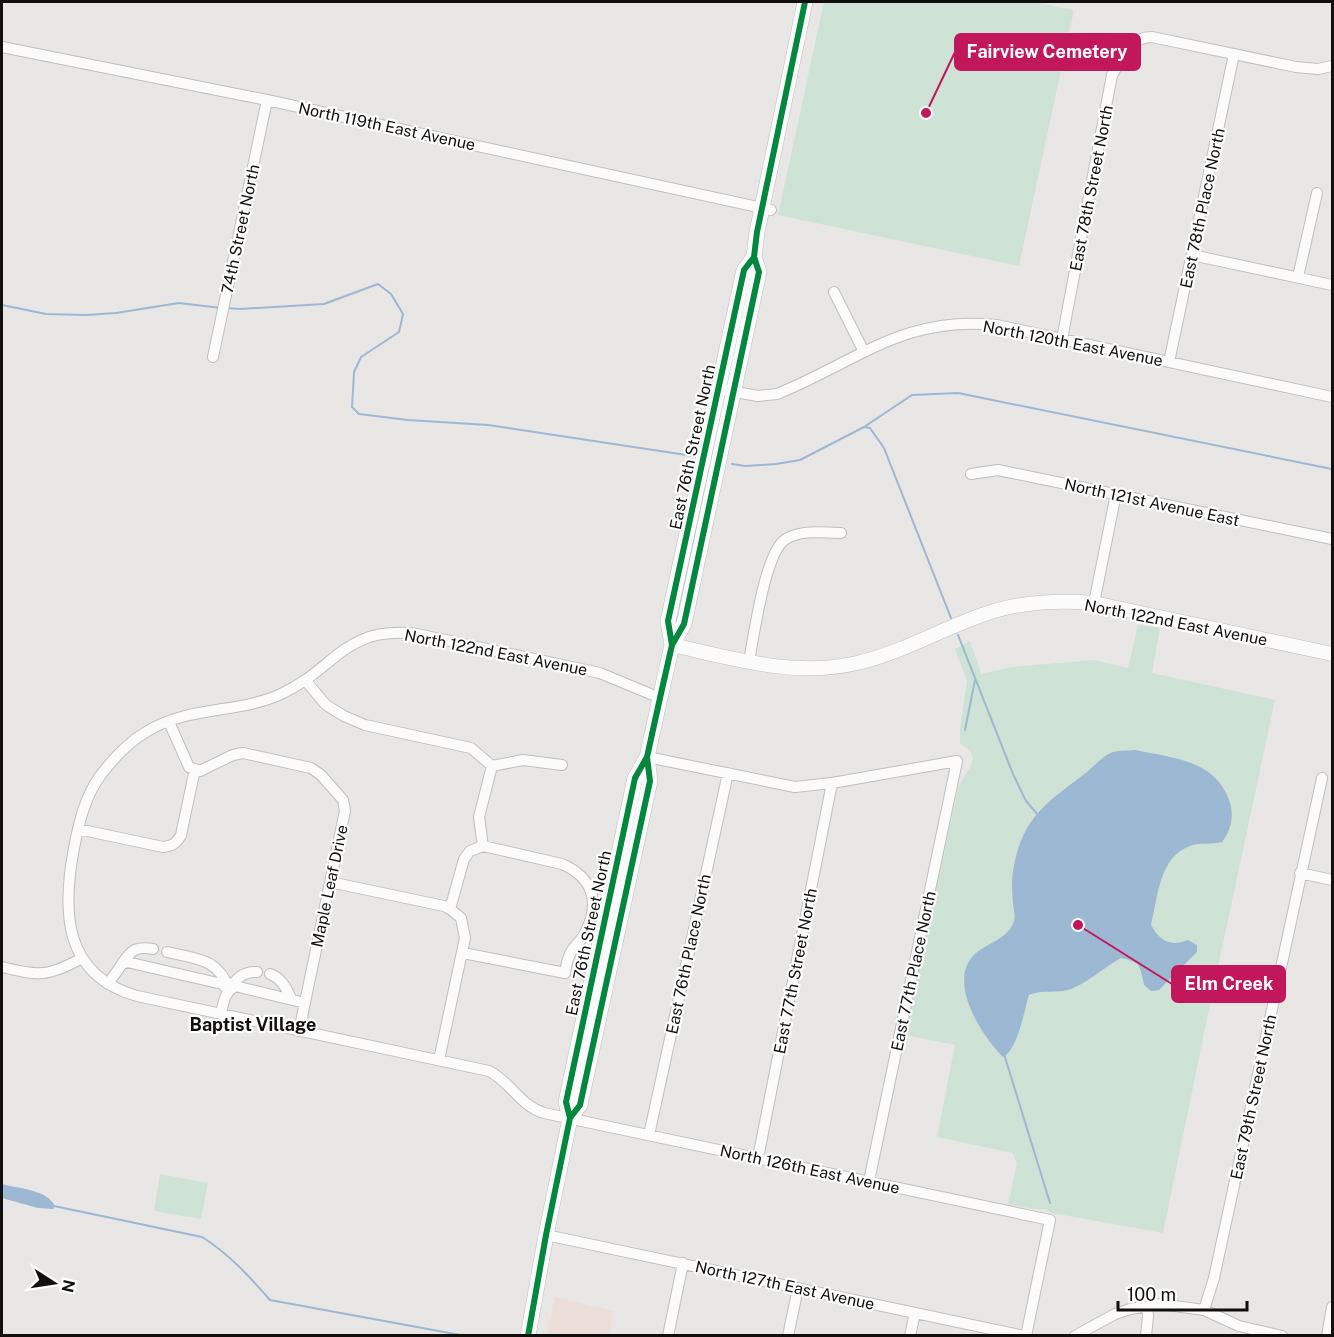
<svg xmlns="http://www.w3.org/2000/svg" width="1334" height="1337" font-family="'Public Sans',sans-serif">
  <rect width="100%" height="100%" fill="#e8e7e5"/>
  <path fill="#ecdfd9" d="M555,1297L614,1311L609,1335H547Z"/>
  <path fill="#cfe2d6" d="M824,2H1033L1074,10L1019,266L778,215Z
    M1138,625L1160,628L1152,673L1275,700L1209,1009L1163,1233L1052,1213L1046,1209H1033L1008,1204L1017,1164L1013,1153L937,1137L955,1045L905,1035L958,788C965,771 986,757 960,744V730L967,681L955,649L970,641L981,674L1011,667L1095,660L1128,668Z
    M160,1174L208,1183L201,1219L154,1211Z"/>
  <path fill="#9db8d2" d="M1135,750C1173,758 1217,760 1230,803C1234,816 1231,831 1222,842C1212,845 1200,842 1190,846C1159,857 1158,897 1151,925C1160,941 1170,947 1188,940L1197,945V952L1159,990L1151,991L1144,985C1140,967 1142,962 1121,958C1104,967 1089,982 1071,989C1057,994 1042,989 1029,995C1024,1011 1018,1049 1003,1057C982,1036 945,980 976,953C988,943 1009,938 1014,921C1016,916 1013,908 1013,903C1012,890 1011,879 1014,866C1023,816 1049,801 1087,772C1094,766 1104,755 1113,752C1120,750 1128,751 1135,750Z
    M2,1184C17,1188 48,1190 55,1206L53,1209L38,1208L2,1198Z"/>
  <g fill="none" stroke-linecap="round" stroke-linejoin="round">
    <path stroke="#9db8d2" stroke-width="2" d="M2,305L46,314L86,315L116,313L179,303L221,308
      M227,308L240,309L324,304L378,284L391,294L403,314L399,332L361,357L354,372L352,407L359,414L408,420L488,425L693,456
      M864,427L870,428L884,448L951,618
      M732,464L745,466L776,464L800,460L864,427L912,395L958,393L1332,469
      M958,635L1013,774L1026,801L1038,815
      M965,730L975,680
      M1004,1054L1050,1203
      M54,1206L202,1237C228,1253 250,1277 270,1300L466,1336"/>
    <g stroke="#c0bfbe" stroke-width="12">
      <path id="minor" d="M2,47L267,100L771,210
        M1192,255L1332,285
        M1298,277L1317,193
        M834,292L864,352
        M1062,339L1112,75C1123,58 1129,37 1152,37L1296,67L1318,69L1332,66
        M213,357L267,100
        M1169,362L1234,54
        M718,389L758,396L777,394C858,361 904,315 997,325L1332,397
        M971,474L998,470L1332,539
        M1094,603L1116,494
        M749,661C754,636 765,551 786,539C802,529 823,533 841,533
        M305,680L326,705L344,716L365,725L471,748L492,766L523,760L562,765
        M660,698L600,673L417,634C344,625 336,669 281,694C238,714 190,705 146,732C129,742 112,760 100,776C85,797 79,822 74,848C62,911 63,975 137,996L489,1071C511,1082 519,1105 544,1113L1050,1220L1026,1336
        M169,722L189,767L200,771L233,755L243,753L311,768L321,775L343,800L345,811L299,1031
        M647,757L795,787L832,783L957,761L869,1181
        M78,829L163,847C172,846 176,844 181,835L195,769
        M1300,873L1332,880
        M330,882L444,906L450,909
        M167,952C196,959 218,958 229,989
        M463,953L565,973C566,967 567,960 570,954C573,947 580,942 584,935C601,904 594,878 562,864L483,846
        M122,964C131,950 136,946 153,949
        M2,967C39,976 48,977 82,958
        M270,974C281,978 287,988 291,999
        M108,984L122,964L127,962L222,984L228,990C236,979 243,971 257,972
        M221,1013C224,1002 224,993 235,986L305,1003
        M439,1060L465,938L461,918L450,909L464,859L470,851L483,846L479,817L492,766
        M649,1135L728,773
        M758,1158L832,783
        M546,1235L1024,1336
        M1204,1310L1214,1278L1322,778
        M668,1336L683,1263
        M788,1336L798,1288
        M910,1336L915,1313
        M1075,1336L1115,1314L1130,1309L1160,1304L1204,1310L1239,1326L1282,1336
        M1146,1336L1148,1316L1147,1306
        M1327,1336L1332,1307"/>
    </g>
    <g stroke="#c0bfbe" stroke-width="15">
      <path id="tertiary" d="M672,645C732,658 795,678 857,663C905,652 948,625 994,611C1028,601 1060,600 1094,603L1332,654"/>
    </g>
    <g stroke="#c0bfbe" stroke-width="16">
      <path id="secondary" d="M672,645L668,621L744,270L754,257
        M570,1118L580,1105L650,781L647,757L660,698L672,645L684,624L759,272L754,257L757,232L805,2
        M528,1336L546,1235L570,1118L566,1102L635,778L647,757"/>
    </g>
    <use href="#minor" stroke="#fcfbfb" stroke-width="10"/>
    <use href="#tertiary" stroke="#fcfbfb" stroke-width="14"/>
    <use href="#secondary" stroke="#fcfbfb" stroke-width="15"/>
    <g stroke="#fff" stroke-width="10">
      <path id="cycleway" d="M672,645L668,621L744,270L754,257
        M570,1118L580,1105L650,781L647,757L660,698L672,645L684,624L759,272L754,257L757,232L805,2
        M528,1336L546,1235L570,1118L566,1102L635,778L647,757"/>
    </g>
    <use href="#cycleway" stroke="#00873e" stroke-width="6"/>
  </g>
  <g text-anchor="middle" stroke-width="4.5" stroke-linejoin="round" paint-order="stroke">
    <g font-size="16" fill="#11100f" stroke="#fff">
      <text transform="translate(387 126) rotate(12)" y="6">North 119th East Avenue</text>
      <text transform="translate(1091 188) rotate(-79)" y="6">East 78th Street North</text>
      <text transform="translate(1202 208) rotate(-78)" y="6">East 78th Place North</text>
      <text transform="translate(240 229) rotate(-78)" y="6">74th Street North</text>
      <text transform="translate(1073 343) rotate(11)" y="6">North 120th East Avenue</text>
      <text transform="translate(692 447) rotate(-78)" y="6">East 76th Street North</text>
      <text transform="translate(1152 502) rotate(12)" y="6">North 121st Avenue East</text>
      <text transform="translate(1176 622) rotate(11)" y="6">North 122nd East Avenue</text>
      <text transform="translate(496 652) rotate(11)" y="6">North 122nd East Avenue</text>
      <text transform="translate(329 886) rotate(-78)" y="6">Maple Leaf Drive</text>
      <text transform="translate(588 933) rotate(-78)" y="6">East 76th Street North</text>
      <text transform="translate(688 954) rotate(-78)" y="6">East 76th Place North</text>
      <text transform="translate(795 971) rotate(-79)" y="6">East 77th Street North</text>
      <text transform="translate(913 971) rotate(-78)" y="6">East 77th Place North</text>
      <text transform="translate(1253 1097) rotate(-78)" y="6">East 79th Street North</text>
      <text transform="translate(810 1169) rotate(12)" y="6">North 126th East Avenue</text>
      <text transform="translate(785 1285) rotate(12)" y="6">North 127th East Avenue</text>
    </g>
    <g font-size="18" font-weight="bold" fill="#11100f" stroke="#fff">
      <text x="253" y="1031">Baptist Village</text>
    </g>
  </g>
  <path fill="none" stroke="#c2185b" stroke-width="2" d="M926 113L955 52M1078 925L1172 984"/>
  <g fill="#c2185b" stroke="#fff" stroke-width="2">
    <circle cx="926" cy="113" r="6"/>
    <circle cx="1078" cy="925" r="6"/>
  </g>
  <g fill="#c2185b" stroke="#c2185b" stroke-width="2">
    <rect x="955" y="34" width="185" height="36" rx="6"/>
    <rect x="1172" y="966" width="113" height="36" rx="6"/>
  </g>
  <g font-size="18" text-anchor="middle" font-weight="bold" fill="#fff">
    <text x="1047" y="58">Fairview Cemetery</text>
    <text x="1229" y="990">Elm Creek</text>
  </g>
  <rect width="1334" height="1337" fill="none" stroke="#11100f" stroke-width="6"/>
  <g transform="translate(54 1283) rotate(102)" stroke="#ffffff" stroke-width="4.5" paint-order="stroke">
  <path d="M0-4.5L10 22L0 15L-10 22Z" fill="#11100f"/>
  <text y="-9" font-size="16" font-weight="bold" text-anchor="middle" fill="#11100f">N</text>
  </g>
  <path d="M1118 1301v9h129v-9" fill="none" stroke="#11100f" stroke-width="3"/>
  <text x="1127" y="1301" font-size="18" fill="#11100f" stroke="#ffffff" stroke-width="4.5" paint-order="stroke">100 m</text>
</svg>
